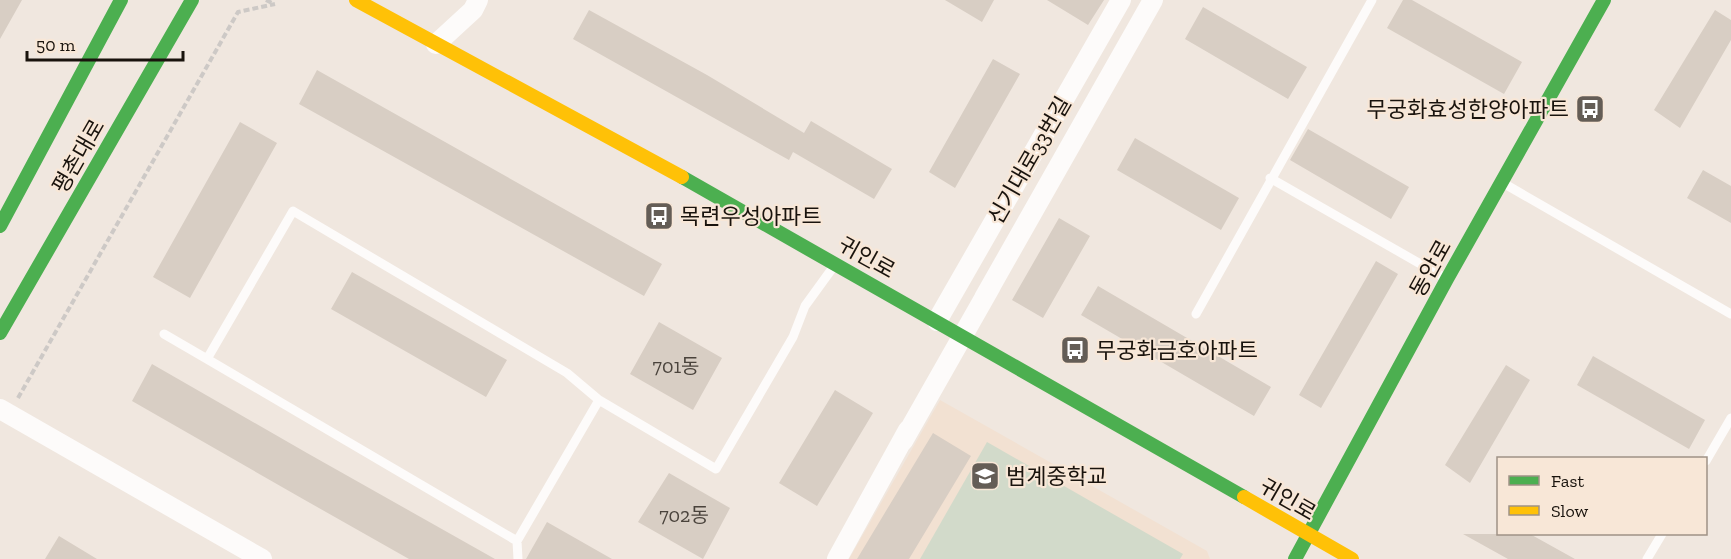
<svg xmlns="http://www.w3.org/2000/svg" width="1731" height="559" font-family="'Zilla Slab','Noto Sans KR',serif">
  <rect width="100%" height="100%" fill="#f0e7df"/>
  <path fill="#f2e1d2" d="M940,400L1207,551L1210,559H849Z"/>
  <path fill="#d2daca" d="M987,442L1183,554L1180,559H920Z"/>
  <path fill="#d8cec4" d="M0,0H22L0,39Z
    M945,0H994L982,22Z
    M1047,0H1104L1088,25Z
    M1403,0H1412L1522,62L1504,94L1387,28Z
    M1203,7L1307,67L1288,99L1185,39Z
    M589,10L707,75L804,133L811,121L892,169L874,199L793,152L789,160L573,39Z
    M1715,10L1731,20V40L1680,128L1654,110Z
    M993,59L1020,74L955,188L929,172Z
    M317,70L662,264L644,296L299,104Z
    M240,122L277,143L190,298L153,277Z
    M1308,129L1409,187L1391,219L1290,160Z
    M1135,138L1239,198L1221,230L1117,170Z
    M1703,170L1731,186V223L1687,198Z
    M1059,218L1090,236L1043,318L1012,300Z
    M1376,261L1398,274L1321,408L1299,395Z
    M352,272L507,360L486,397L331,309Z
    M1098,286L1271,387L1254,416L1081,315Z
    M659,322L722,358L693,410L630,374Z
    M1593,356L1705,420L1689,449L1577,385Z
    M152,364L307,453L495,559H409L303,499L132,401Z
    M1506,365L1530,380L1470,483L1445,465Z
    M835,390L873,413L817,506L779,483Z
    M933,433L971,456L909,559H857Z
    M669,473L730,508L703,559L638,522Z
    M547,522L612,559H526Z
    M1463,534H1530L1575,559H1508Z
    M59,536L97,559H45Z"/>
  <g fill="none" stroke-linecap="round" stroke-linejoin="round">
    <path stroke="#cdc9c6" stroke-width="4" stroke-dasharray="6 3" stroke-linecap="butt" d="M266,0L274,4
      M18,398L238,12L275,4"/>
    <path stroke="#fdfbfa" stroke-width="9" d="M1270,178L1445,278
      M1503,183L1731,314
      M1196,314L1372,0
      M164,334L207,359
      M599,400L517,541L207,359L293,211L567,373L599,400L716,469L793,337L805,306L834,266
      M1706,461L1731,418
      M517,541L518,559
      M1647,559L1662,534"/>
    <path stroke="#fdfbfa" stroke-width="20" d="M436,44L473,10L478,0
      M984,298L1153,0
      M937,321L1121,0
      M0,409L262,559
      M903,441L991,286
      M837,559L908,430"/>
    <path stroke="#4caf50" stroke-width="14" d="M682,177L1244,497
      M0,226L121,0
      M0,333L192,0
      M1295,559L1447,279L1604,0"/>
    <path stroke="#ffc107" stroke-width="14" d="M356,0L682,177
      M1244,497L1352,559"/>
  </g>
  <defs>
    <g id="bus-square" transform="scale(1.5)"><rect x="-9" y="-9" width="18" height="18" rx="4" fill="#645d56" stroke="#f8e7d7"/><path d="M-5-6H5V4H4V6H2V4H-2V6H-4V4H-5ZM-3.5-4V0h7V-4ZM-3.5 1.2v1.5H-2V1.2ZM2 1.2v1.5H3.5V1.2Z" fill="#fff"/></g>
    <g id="school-square" transform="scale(1.5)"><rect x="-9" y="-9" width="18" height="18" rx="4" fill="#645d56" stroke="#f8e7d7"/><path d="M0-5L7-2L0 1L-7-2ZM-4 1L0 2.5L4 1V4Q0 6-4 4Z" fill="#fff"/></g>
  </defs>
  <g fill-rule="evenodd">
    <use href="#bus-square" x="1590" y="109"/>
    <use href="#bus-square" x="659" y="216"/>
    <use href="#bus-square" x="1075" y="350"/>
    <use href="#school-square" x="985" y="476"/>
  </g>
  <g text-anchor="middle" stroke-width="4.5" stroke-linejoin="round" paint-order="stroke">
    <g font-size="20" fill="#4a433c">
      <text x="676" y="373">701동</text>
      <text x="684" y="522">702동</text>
    </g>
    <g font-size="22" fill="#19130d" stroke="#f8e7d7" text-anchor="start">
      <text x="1569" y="117" text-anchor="end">무궁화효성한양아파트</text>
      <text x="680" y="224">목련우성아파트</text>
      <text x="1096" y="358">무궁화금호아파트</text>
      <text x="1006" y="484">범계중학교</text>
    </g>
    <g font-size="22" fill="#19130d" stroke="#f8e7d7">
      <text transform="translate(78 156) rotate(-60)" y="8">평촌대로</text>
      <text transform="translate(1029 160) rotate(-60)" y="8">신기대로33번길</text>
      <text transform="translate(867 257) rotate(29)" y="8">귀인로</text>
      <text transform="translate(1430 268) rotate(-61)" y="8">동안로</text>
      <text transform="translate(1288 499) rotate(30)" y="8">귀인로</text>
    </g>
  </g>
  <rect x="1497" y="457" width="210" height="78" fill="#f8e7d7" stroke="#9f9286" stroke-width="1.5"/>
  <rect x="1509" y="476" width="30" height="9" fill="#4caf50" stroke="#9f9286" stroke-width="1.5"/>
  <text x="1551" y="487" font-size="18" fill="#19130d">Fast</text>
  <rect x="1509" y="506" width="30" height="9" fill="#ffc107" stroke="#9f9286" stroke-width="1.5"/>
  <text x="1551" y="517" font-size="18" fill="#19130d">Slow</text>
  <path d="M27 51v9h156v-9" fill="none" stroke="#19130d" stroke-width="3"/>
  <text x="36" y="51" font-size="18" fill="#19130d" stroke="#f8e7d7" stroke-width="4.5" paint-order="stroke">50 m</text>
</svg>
